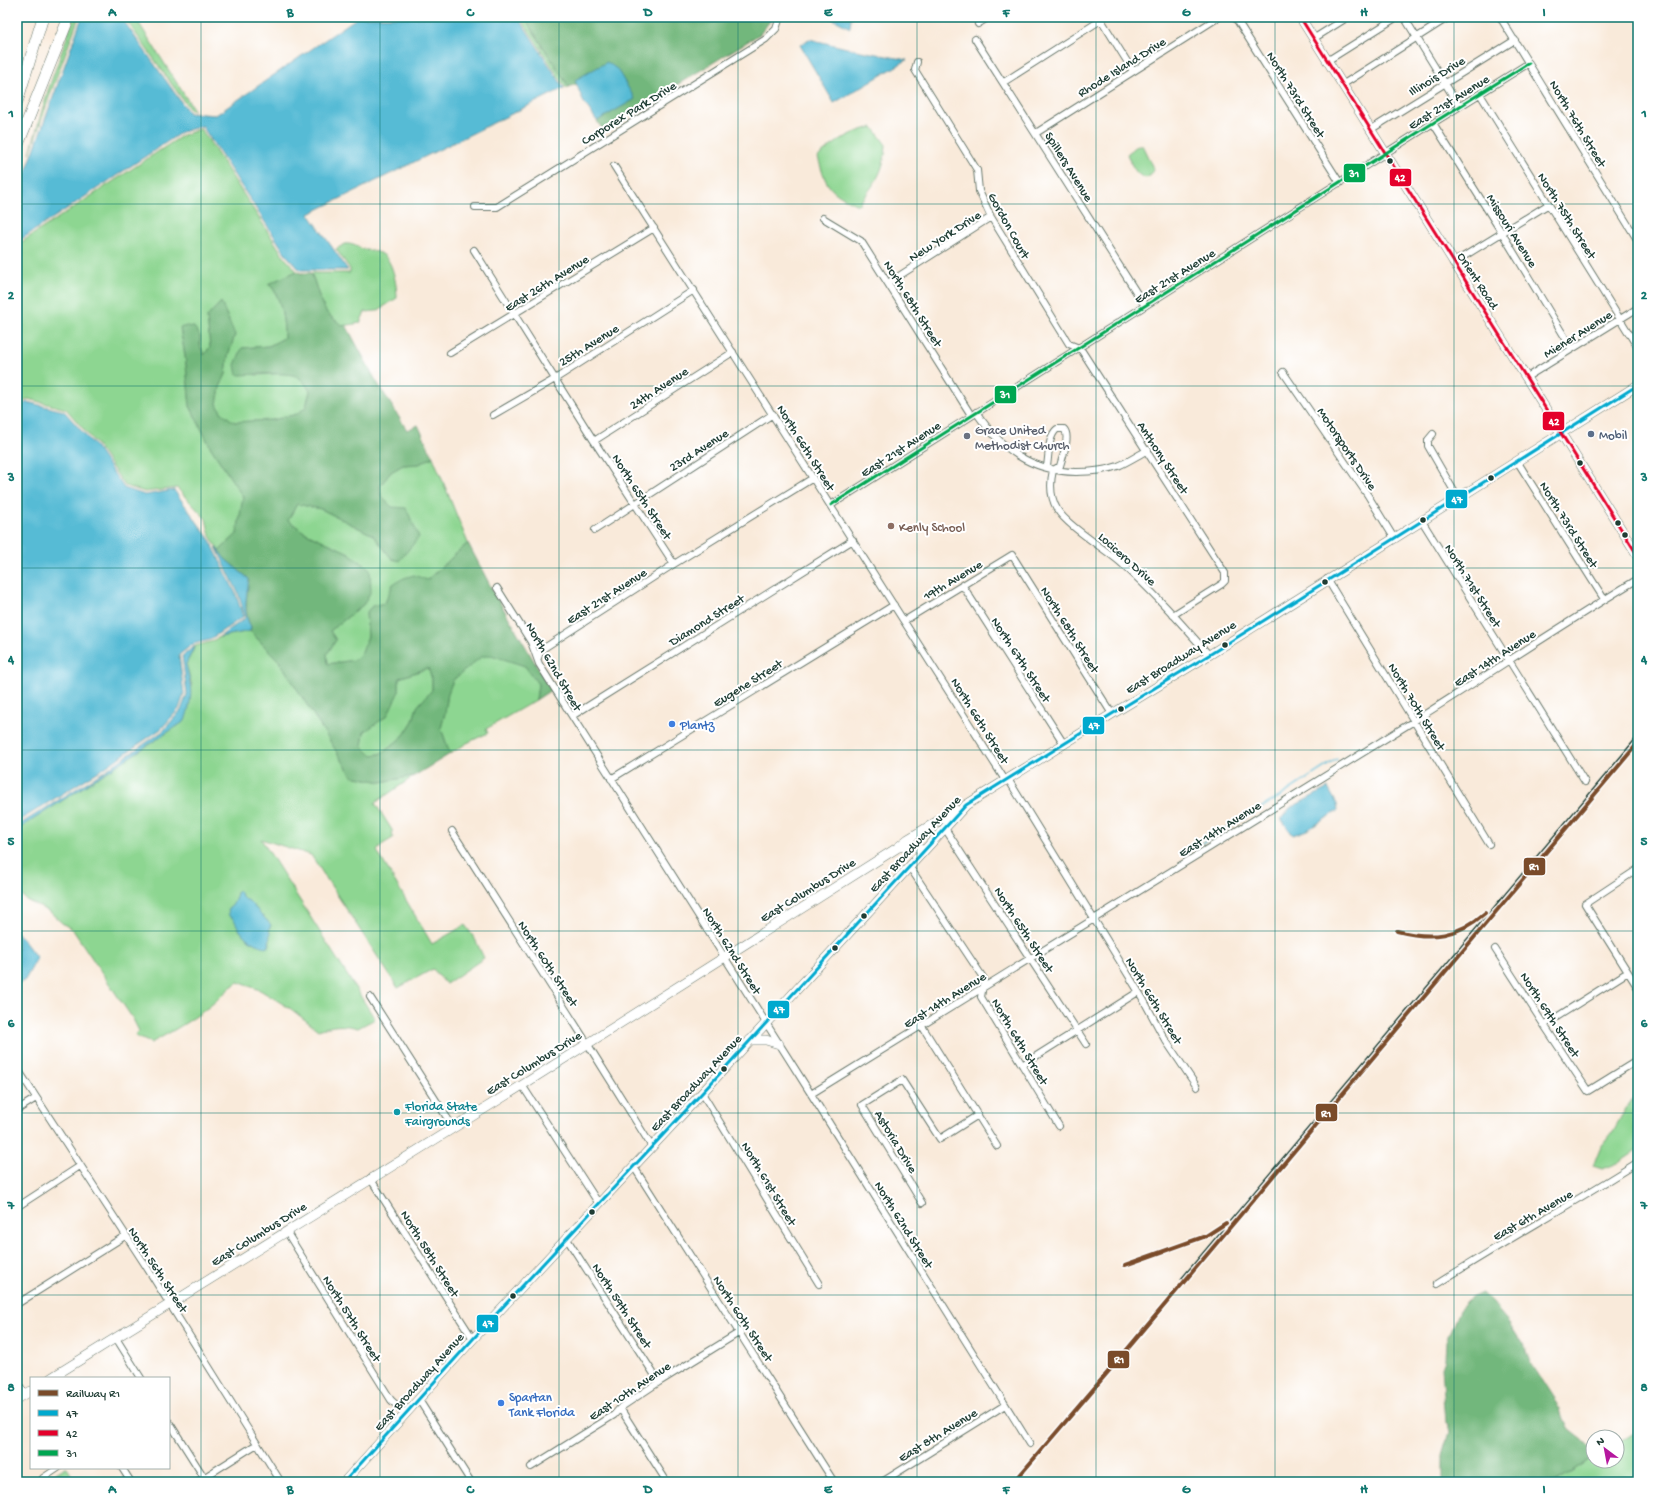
<svg xmlns="http://www.w3.org/2000/svg" width="1655" height="1499" font-family="'Gochi Hand',sans-serif">
  <rect width="100%" height="100%" fill="#fff"/>
  <filter id="ink" filterUnits="userSpaceOnUse"><feTurbulence type="fractalNoise" baseFrequency=".025" numOctaves="2"/><feDisplacementMap in="SourceGraphic" scale="8" xChannelSelector="R" yChannelSelector="G"/><feConvolveMatrix kernelMatrix="1 2 1 2 8 2 1 2 1" color-interpolation-filters="sRGB"/></filter>
  <filter id="wash" filterUnits="userSpaceOnUse"><feTurbulence type="fractalNoise" baseFrequency=".012" numOctaves="4" result="noise"/><feDisplacementMap in="SourceGraphic" scale="16" xChannelSelector="R" yChannelSelector="G"/><feGaussianBlur stdDeviation="0.9" result="paint"/><feColorMatrix in="noise" values="0 0 0 0 0 0 0 0 0 0 0 0 0 0 0 0 0 1.4 0 .05"/><feComposite in="paint" operator="in"/></filter>
  <g filter="url(#wash)">
    <rect width="100%" height="100%" fill="#f9eada"/>
    <path fill="#8dd691" stroke="#568a62" fill-rule="evenodd" d="M74,17H79L51,92L30,153L48,90Z
      M124,17H135L194,110H190Z
      M520,17H524L569,87L566,88Z
      M873,127L886,145C884,173 875,183 858,205C829,192 826,187 818,157C833,143 852,131 873,127Z
      M200,129L202,130L285,258L297,271L268,284C280,290 285,325 284,338L269,346L242,348L255,375C268,375 286,371 298,376C303,379 307,386 310,391L306,407L297,414L273,420L233,422L221,412L217,404L220,387L226,374L228,355L235,335L221,302L207,317L210,347L204,355L200,345V336L180,328L185,355L190,406L211,448L243,497L237,534L219,551L210,536L206,519L177,488L145,492L125,486L96,444L66,409L28,399L17,405V245L183,135Z
      M1138,145H1142L1154,170L1150,176L1146,178C1135,175 1131,164 1127,154Z
      M345,244C353,243 358,248 366,250C371,251 377,251 382,254C393,260 397,286 397,298L377,311L365,312L360,323L343,326C338,322 332,318 328,314C319,303 317,286 311,273H350V269L336,249Z
      M433,457L468,543L427,580L393,584L385,603L372,606L366,613L368,636L362,652L354,660L328,664L327,654L336,640L330,631L364,604L349,553L304,532L288,520L297,504L321,509L373,535L392,559V507L381,496L380,486L391,472L403,465L419,464Z
      M250,631L280,662L352,776L381,782L414,776L375,803L392,830L393,838L383,844L377,851L432,944L465,925L475,939L484,958L446,984L433,969L398,988L311,855L261,839L375,1019L358,1028C342,1024 334,1025 318,1030L291,1009L260,990L238,982C227,989 220,998 210,1006C191,1021 171,1032 151,1043L135,1036L139,1031L133,1019L73,930L62,923L50,912L26,900L17,890V830L179,725L192,686L186,664L195,646L210,642L219,637ZM237,892L241,894L243,898L249,901L271,925L269,929L270,945L256,944L246,937L240,931L235,920L228,909C234,906 236,899 237,892Z
      M491,654L525,666L538,684L536,700L486,729L488,733L467,743L450,754L441,728L445,713L448,693L453,680L481,657Z
      M428,668L432,679V690L417,707L413,721L404,735L389,748L380,754L371,755L362,746L364,732L370,726L399,691V678Z
      M1638,1091V1149L1617,1163L1602,1169L1593,1166L1600,1148L1612,1133L1625,1110Z
      M1638,1430V1482H1554L1593,1458V1461H1617V1443Z
      M64,1468H67L71,1474L63,1480L64,1482H30L39,1477L42,1482Z"/>
    <path fill="#72b77b" stroke="#487a58" fill-rule="evenodd" d="M524,17H771L770,21L760,34L603,130L597,121L635,99L575,80L577,84L569,87Z
      M297,271L300,273H311C317,286 319,303 328,314C332,318 338,322 343,326L346,325L375,379L407,430L418,425L433,457L419,464L403,465L391,472L380,486L381,496L392,507L406,508L419,537L399,561L392,559L373,535L321,509L297,504L288,520L304,532L349,553L370,569L371,591L364,604L330,631L336,640L327,654L328,664L354,660L362,652L368,636L366,613L372,606L385,603L393,584L404,578L414,575L427,580L468,543L492,589L551,690L536,700L538,684L525,666L491,655L481,657L453,680L448,693L445,713L441,728L450,754L414,776L381,782L352,776L280,662L250,631L251,627C243,613 247,594 249,579L225,559L219,551L237,534L243,497L211,448L190,406L185,355L180,328L186,326L194,327L200,336V345L204,355L210,347L207,317L221,302L235,335L228,355L226,374L220,387L217,404L221,412L234,422L273,420L297,414L306,407L310,391C307,386 303,380 298,377C287,371 251,375 237,375L235,365L242,348L269,346L284,338C285,325 280,290 268,284ZM428,668L432,679V690L417,707L413,721L404,735L389,748L380,754L371,755L362,746L364,732L387,716L399,691V678Z
      M1482,1293L1492,1303L1509,1323L1523,1345L1531,1363L1560,1408L1563,1420L1569,1430L1582,1440L1593,1451V1458L1554,1482H1443V1456L1450,1432L1448,1424L1446,1423L1442,1367L1445,1359L1446,1342L1459,1310L1471,1298Z"/>
    <path fill="#57bbd5" stroke="#3b7c84" d="M82,17H121L189,113L216,115L358,17H518L564,88L309,214L348,270H300L287,256L202,126L182,132L17,242V197Z
      M829,17H851L850,28Z
      M809,39L851,49L907,60L834,103L800,45Z
      M607,62L617,69L635,99L597,121L583,101L575,80Z
      M27,402L64,411L95,446L124,488L145,495L174,490L210,540L236,594L243,617L209,640L193,644L179,655L184,694L179,709L161,729L104,768L17,822V408Z
      M216,547L225,559L249,579C247,594 242,613 251,627L250,631L219,637L244,619L245,616L238,593Z
      M195,646L186,664C192,688 193,697 185,721L17,830V826L106,770L163,731L181,710L187,694L182,656Z
      M1328,788L1337,804L1338,811L1307,830L1293,835L1281,819L1290,808Z
      M238,891L241,894L243,898L249,901L271,925L269,929L270,933L269,947C257,947 245,939 239,929C235,923 236,919 229,916L228,909C235,905 235,898 238,891Z
      M17,932L37,958L25,980L17,985Z"/>
    <g fill="none" stroke-linecap="round" stroke-linejoin="round">
      <path stroke="#57bbd5" stroke-width="1.5" d="M1203,843L1279,797L1337,759"/>
    </g>
  </g>
  <g filter="url(#ink)">
    <g fill="none" stroke-linecap="round" stroke-linejoin="round">
      <g stroke="#6b7a6e" stroke-width="8">
        <path id="street" d="M1235,17L1340,183
          M1404,17L1459,106
          M1500,17L1638,241
          M1100,18L1133,71
          M978,24L989,17
          M975,39L1145,306
          M1313,39L1348,17
          M1327,61L1397,17
          M917,62L915,70L977,170L979,191L991,217L1069,344L1079,348L1082,351L1225,573V581L1222,584L1173,615
          M1004,82L1101,20
          M1342,85L1449,17
          M1480,94L1638,348
          M1433,123L1502,233L1572,349
          M1370,130L1515,40
          M1036,133L1219,17
          M614,166L1005,780
          M475,207H497L766,39L776,29L780,17
          M823,218L861,241L971,415
          M474,250L594,441L674,564
          M1453,263L1549,204
          M888,283L991,217
          M450,353L654,228
          M1283,372L1367,494L1394,538
          M1527,377L1638,308
          M976,412C1001,449 1030,471 1076,472C1090,472 1104,471 1118,466C1128,462 1138,455 1148,450
          M493,415L555,379L694,290
          M1433,434L1428,440V446L1458,498
          M594,441L733,352
          M1517,461L1604,599
          M1053,470L1060,466C1062,458 1071,436 1064,429H1057C1048,436 1049,455 1047,466L1053,470C1050,483 1050,497 1057,509C1066,525 1105,549 1120,562C1152,590 1181,623 1209,655
          M831,505L1433,123L1529,63
          M1422,521L1585,782
          M595,530L773,414
          M1327,579L1489,844
          M963,586L1064,744
          M497,588L531,642L539,664L811,1094L1030,1444
          M904,621L1012,555L1112,714
          M538,658L541,650L674,564L813,478
          M572,716L853,540
          M611,779L894,605
          M1008,779L1143,999L1164,1038L1197,1087
          M944,827L1086,1044
          M452,831L587,1043L652,1147
          M909,866L984,979L981,997L1059,1126
          M1638,869L1585,904L1638,988
          M1495,949L1544,1025L1588,1091L1638,1060
          M370,997L453,1127
          M1544,1025L1628,972
          M922,1026L997,1146
          M1022,1065L1138,992
          M17,1068L144,1263L281,1482
          M522,1085L599,1204
          M702,1093L819,1284
          M811,1094L1414,721C1489,674 1562,625 1638,579
          M17,1110L36,1098
          M634,1167L834,1482
          M370,1178L473,1339
          M922,1203L862,1105L902,1080L940,1139L978,1115
          M17,1207L80,1166
          M286,1231L391,1400L406,1414
          M567,1239L659,1382
          M1437,1284C1503,1242 1572,1204 1638,1162
          M17,1304L125,1236
          M116,1338L141,1378
          M17,1382L25,1394
          M419,1400L471,1482
          M620,1408L667,1482
          M169,1422L207,1482
          M531,1467L614,1415L620,1408L659,1382L740,1332
          M122,1468L131,1482
          M43,1478L58,1468
          M197,1482L257,1444
          M882,1482L1005,1405"/>
      </g>
      <g stroke="#6b7a6e" stroke-width="10">
        <path id="secondary" d="M1300,17C1412,197 1527,376 1638,556
          M899,847L914,845L923,851
          M750,1040H766L779,1044
          M51,1378L524,1084L897,848L908,839L956,810
          M17,1399L31,1391
          M344,1482L473,1339L702,1093L966,805L1112,714L1209,655L1638,385"/>
      </g>
      <g stroke="#6b7a6e" stroke-width="12">
        <path id="highway" d="M17,102L43,17
          M17,147L69,17"/>
      </g>
      <use href="#street" stroke="#fff" stroke-width="6"/>
      <use href="#secondary" stroke="#fff" stroke-width="9"/>
      <use href="#highway" stroke="#fff" stroke-width="11"/>
      <path stroke="#1f3d34" stroke-width="1.5" d="M1397,931C1428,939 1455,938 1480,917
        M1125,1265L1206,1236L1223,1226
        M1181,1279L1638,736"/>
      <g stroke="#fff" stroke-width="6">
        <path id="bus-1" d="M344,1482L473,1339L702,1093L966,805L1112,714L1209,655L1638,385"/>
      </g>
      <g stroke="#fff" stroke-width="6">
        <path id="bus-2" d="M1300,17C1412,197 1527,376 1638,556"/>
      </g>
      <g stroke="#fff" stroke-width="6">
        <path id="bus-3" d="M831,505L1433,123L1529,63"/>
      </g>
      <use href="#bus-1" stroke="#00a9ce" stroke-width="3"/>
      <use href="#bus-2" stroke="#e4002b" stroke-width="3"/>
      <use href="#bus-3" stroke="#00a651" stroke-width="3"/>
      <g stroke="#fff" stroke-width="7">
        <path id="rail-1" d="M1397,931C1432,940 1458,937 1485,913
          M1125,1265L1206,1236L1226,1223
          M1014,1482L1114,1365L1638,743"/>
      </g>
      <use href="#rail-1" stroke="#7a4b2a" stroke-width="4"/>
    </g>
  </g>
  <path fill="none" stroke="#0f766e" stroke-width="1" stroke-opacity="0.55" d="M201,17V1482M380,17V1482M559,17V1482M738,17V1482M917,17V1482M1096,17V1482M1275,17V1482M1454,17V1482M17,204H1638M17,386H1638M17,568H1638M17,750H1638M17,931H1638M17,1113H1638M17,1295H1638"/>
  <g fill="#1f3d34" stroke="#fff" stroke-width="1.5">
    <circle cx="1390" cy="161" r="3.5"/>
    <circle cx="1580" cy="463" r="3.5"/>
    <circle cx="1491" cy="478" r="3.5"/>
    <circle cx="1423" cy="520" r="3.5"/>
    <circle cx="1618" cy="523" r="3.5"/>
    <circle cx="1625" cy="535" r="3.5"/>
    <circle cx="1325" cy="582" r="3.5"/>
    <circle cx="1225" cy="645" r="3.5"/>
    <circle cx="1121" cy="709" r="3.5"/>
    <circle cx="864" cy="916" r="3.5"/>
    <circle cx="835" cy="948" r="3.5"/>
    <circle cx="724" cy="1069" r="3.5"/>
    <circle cx="592" cy="1212" r="3.5"/>
    <circle cx="513" cy="1296" r="3.5"/>
  </g>
  <circle fill="#5c6f8a" stroke="#fff" stroke-width="1.5" cx="1591" cy="434" r="4"/>
  <circle fill="#6b7280" stroke="#fff" stroke-width="1.5" cx="967" cy="436" r="4"/>
  <circle fill="#8d6e63" stroke="#fff" stroke-width="1.5" cx="891" cy="526" r="4"/>
  <g fill="#3f7fe0" stroke="#fff" stroke-width="1.5">
    <circle cx="672" cy="724" r="4"/>
    <circle cx="501" cy="1403" r="4"/>
  </g>
  <circle fill="#0f9aa8" stroke="#fff" stroke-width="1.5" cx="397" cy="1112" r="4"/>
  <g text-anchor="middle" stroke-width="4" stroke-linejoin="round" paint-order="stroke">
    <g font-size="13" fill="#1f3d34" stroke="#fff">
      <text transform="translate(1121 66) rotate(-32)" y="5">Rhode Island Drive</text>
      <text transform="translate(1436 75) rotate(-32)" y="5">Illinois Drive</text>
      <text transform="translate(1297 94) rotate(58)" y="5">North 73rd Street</text>
      <text transform="translate(1448 101) rotate(-32)" y="5">East 21st Avenue</text>
      <text transform="translate(628 112) rotate(-32)" y="5">Corporex Park Drive</text>
      <text transform="translate(1579 123) rotate(59)" y="5">North 76th Street</text>
      <text transform="translate(1070 166) rotate(58)" y="5">Spillers Avenue</text>
      <text transform="translate(1568 215) rotate(58)" y="5">North 75th Street</text>
      <text transform="translate(1010 225) rotate(61)" y="5">Gordon Court</text>
      <text transform="translate(1513 230) rotate(58)" y="5">Missouri Avenue</text>
      <text transform="translate(944 235) rotate(-33)" y="5">New York Drive</text>
      <text transform="translate(1174 275) rotate(-32)" y="5">East 21st Avenue</text>
      <text transform="translate(1479 280) rotate(57)" y="5">Orient Road</text>
      <text transform="translate(546 282) rotate(-32)" y="5">East 26th Avenue</text>
      <text transform="translate(914 303) rotate(58)" y="5">North 68th Street</text>
      <text transform="translate(1577 333) rotate(-32)" y="5">Miener Avenue</text>
      <text transform="translate(588 344) rotate(-32)" y="5">25th Avenue</text>
      <text transform="translate(658 387) rotate(-33)" y="5">24th Avenue</text>
      <text transform="translate(807 447) rotate(58)" y="5">North 66th Street</text>
      <text transform="translate(900 448) rotate(-33)" y="5">East 21st Avenue</text>
      <text transform="translate(1348 448) rotate(56)" y="5">Motorsports Drive</text>
      <text transform="translate(698 449) rotate(-33)" y="5">23rd Avenue</text>
      <text transform="translate(1164 457) rotate(57)" y="5">Anthony Street</text>
      <text transform="translate(643 496) rotate(57)" y="5">North 65th Street</text>
      <text transform="translate(1570 524) rotate(58)" y="5">North 73rd Street</text>
      <text transform="translate(1128 558) rotate(42)" y="5">Locicero Drive</text>
      <text transform="translate(952 579) rotate(-31)" y="5">19th Avenue</text>
      <text transform="translate(1474 585) rotate(58)" y="5">North 71st Street</text>
      <text transform="translate(606 595) rotate(-33)" y="5">East 21st Avenue</text>
      <text transform="translate(706 619) rotate(-32)" y="5">Diamond Street</text>
      <text transform="translate(1071 629) rotate(58)" y="5">North 68th Street</text>
      <text transform="translate(1180 656) rotate(-32)" y="5">East Broadway Avenue</text>
      <text transform="translate(1494 657) rotate(-33)" y="5">East 14th Avenue</text>
      <text transform="translate(1022 659) rotate(57)" y="5">North 67th Street</text>
      <text transform="translate(555 666) rotate(60)" y="5">North 62nd Street</text>
      <text transform="translate(747 682) rotate(-32)" y="5">Eugene Street</text>
      <text transform="translate(1418 706) rotate(59)" y="5">North 70th Street</text>
      <text transform="translate(981 720) rotate(58)" y="5">North 66th Street</text>
      <text transform="translate(1219 828) rotate(-32)" y="5">East 14th Avenue</text>
      <text transform="translate(914 843) rotate(-47)" y="5">East Broadway Avenue</text>
      <text transform="translate(807 889) rotate(-32)" y="5">East Columbus Drive</text>
      <text transform="translate(1025 929) rotate(57)" y="5">North 65th Street</text>
      <text transform="translate(733 950) rotate(58)" y="5">North 62nd Street</text>
      <text transform="translate(549 963) rotate(57)" y="5">North 60th Street</text>
      <text transform="translate(944 999) rotate(-32)" y="5">East 14th Avenue</text>
      <text transform="translate(1155 1000) rotate(59)" y="5">North 66th Street</text>
      <text transform="translate(1551 1014) rotate(57)" y="5">North 69th Street</text>
      <text transform="translate(1021 1041) rotate(59)" y="5">North 64th Street</text>
      <text transform="translate(533 1062) rotate(-32)" y="5">East Columbus Drive</text>
      <text transform="translate(695 1082) rotate(-47)" y="5">East Broadway Avenue</text>
      <text transform="translate(897 1141) rotate(59)" y="5">Astoria Drive</text>
      <text transform="translate(770 1183) rotate(59)" y="5">North 61st Street</text>
      <text transform="translate(1532 1214) rotate(-30)" y="5">East 6th Avenue</text>
      <text transform="translate(905 1224) rotate(58)" y="5">North 62nd Street</text>
      <text transform="translate(258 1233) rotate(-32)" y="5">East Columbus Drive</text>
      <text transform="translate(431 1253) rotate(58)" y="5">North 58th Street</text>
      <text transform="translate(159 1269) rotate(57)" y="5">North 56th Street</text>
      <text transform="translate(623 1305) rotate(57)" y="5">North 59th Street</text>
      <text transform="translate(353 1318) rotate(58)" y="5">North 57th Street</text>
      <text transform="translate(744 1318) rotate(57)" y="5">North 60th Street</text>
      <text transform="translate(418 1381) rotate(-48)" y="5">East Broadway Avenue</text>
      <text transform="translate(629 1390) rotate(-34)" y="5">East 10th Avenue</text>
      <text transform="translate(937 1434) rotate(-32)" y="5">East 8th Avenue</text>
    </g>
    <g font-size="13" fill="#5b616d" stroke="#fff" text-anchor="start">
      <text x="975" y="434">Grace United<tspan x="975" dy="15">Methodist Church</tspan></text>
    </g>
    <g font-size="13" fill="#4e5e75" stroke="#fff" text-anchor="start">
      <text x="1599" y="439">Mobil</text>
    </g>
    <g font-size="13" fill="#785e54" stroke="#fff" text-anchor="start">
      <text x="899" y="531">Kenly School</text>
    </g>
    <g font-size="13" fill="#366cbe" stroke="#fff" text-anchor="start">
      <text x="680" y="729">Plantz</text>
      <text x="509" y="1401">Spartan<tspan x="509" dy="15">Tank Florida</tspan></text>
    </g>
    <g font-size="13" fill="#0d838f" stroke="#fff" text-anchor="start">
      <text x="405" y="1110">Florida State<tspan x="405" dy="15">Fairgrounds</tspan></text>
    </g>
  </g>
  <g stroke="#fff" stroke-width="1.5">
    <rect x="1343" y="163" width="23" height="20" rx="4" fill="#00a651"/>
    <rect x="1389" y="168" width="23" height="19" rx="4" fill="#e4002b"/>
    <rect x="994" y="385" width="23" height="19" rx="4" fill="#00a651"/>
    <rect x="1542" y="411" width="23" height="20" rx="4" fill="#e4002b"/>
    <rect x="1445" y="489" width="23" height="20" rx="4" fill="#00a9ce"/>
    <rect x="1082" y="716" width="23" height="19" rx="4" fill="#00a9ce"/>
    <rect x="1523" y="857" width="23" height="19" rx="4" fill="#7a4b2a"/>
    <rect x="767" y="1000" width="23" height="19" rx="4" fill="#00a9ce"/>
    <rect x="1315" y="1103" width="23" height="19" rx="4" fill="#7a4b2a"/>
    <rect x="476" y="1314" width="23" height="19" rx="4" fill="#00a9ce"/>
    <rect x="1107" y="1350" width="23" height="19" rx="4" fill="#7a4b2a"/>
  </g>
  <g font-size="11" text-anchor="middle" font-weight="bold" fill="#fff">
    <text x="1354" y="177">31</text>
    <text x="1400" y="181">42</text>
    <text x="1005" y="398">31</text>
    <text x="1554" y="425">42</text>
    <text x="1457" y="503">47</text>
    <text x="1094" y="729">47</text>
    <text x="1534" y="870">R1</text>
    <text x="779" y="1013">47</text>
    <text x="1326" y="1117">R1</text>
    <text x="488" y="1327">47</text>
    <text x="1119" y="1363">R1</text>
  </g>
  <rect width="1655" height="1499" fill="none" stroke="#fff" stroke-width="44"/>
  <rect x="30" y="1377" width="140" height="92" fill="#ffffff" stroke="#a5b1ae"/>
  <rect x="38" y="1390" width="20" height="6" fill="#7a4b2a" stroke="#a5b1ae"/>
  <text x="66" y="1397" font-size="12" fill="#1f3d34">Railway R1</text>
  <rect x="38" y="1410" width="20" height="6" fill="#00a9ce" stroke="#a5b1ae"/>
  <text x="66" y="1417" font-size="12" fill="#1f3d34">47</text>
  <rect x="38" y="1430" width="20" height="6" fill="#e4002b" stroke="#a5b1ae"/>
  <text x="66" y="1437" font-size="12" fill="#1f3d34">42</text>
  <rect x="38" y="1450" width="20" height="6" fill="#00a651" stroke="#a5b1ae"/>
  <text x="66" y="1457" font-size="12" fill="#1f3d34">31</text>
  <g transform="translate(1605 1449) rotate(328)"><circle r="19" fill="#ffffff" stroke="#a5b1ae"/>
  <path d="M0-3L7 15L0 10L-7 15Z" fill="#b5179e"/>
  <text y="-6" font-size="11" font-weight="bold" text-anchor="middle" fill="#1f3d34">N</text>
  </g>
  <rect x="22" y="22" width="1611" height="1455" fill="none" stroke="#0f766e" stroke-width="1.5"/>
  <g font-size="13" text-anchor="middle" font-weight="bold" fill="#0f766e">
    <text x="112" y="16">A</text>
    <text x="290" y="16">B</text>
    <text x="470" y="16">C</text>
    <text x="648" y="16">D</text>
    <text x="828" y="16">E</text>
    <text x="1006" y="16">F</text>
    <text x="1186" y="16">G</text>
    <text x="1364" y="16">H</text>
    <text x="1544" y="16">I</text>
    <text x="11" y="117">1</text>
    <text x="1644" y="117">1</text>
    <text x="11" y="299">2</text>
    <text x="1644" y="299">2</text>
    <text x="11" y="481">3</text>
    <text x="1644" y="481">3</text>
    <text x="11" y="663">4</text>
    <text x="1644" y="663">4</text>
    <text x="11" y="845">5</text>
    <text x="1644" y="845">5</text>
    <text x="11" y="1027">6</text>
    <text x="1644" y="1027">6</text>
    <text x="11" y="1209">7</text>
    <text x="1644" y="1209">7</text>
    <text x="11" y="1391">8</text>
    <text x="1644" y="1391">8</text>
    <text x="112" y="1493">A</text>
    <text x="290" y="1493">B</text>
    <text x="470" y="1493">C</text>
    <text x="648" y="1493">D</text>
    <text x="828" y="1493">E</text>
    <text x="1006" y="1493">F</text>
    <text x="1186" y="1493">G</text>
    <text x="1364" y="1493">H</text>
    <text x="1544" y="1493">I</text>
  </g>
</svg>
